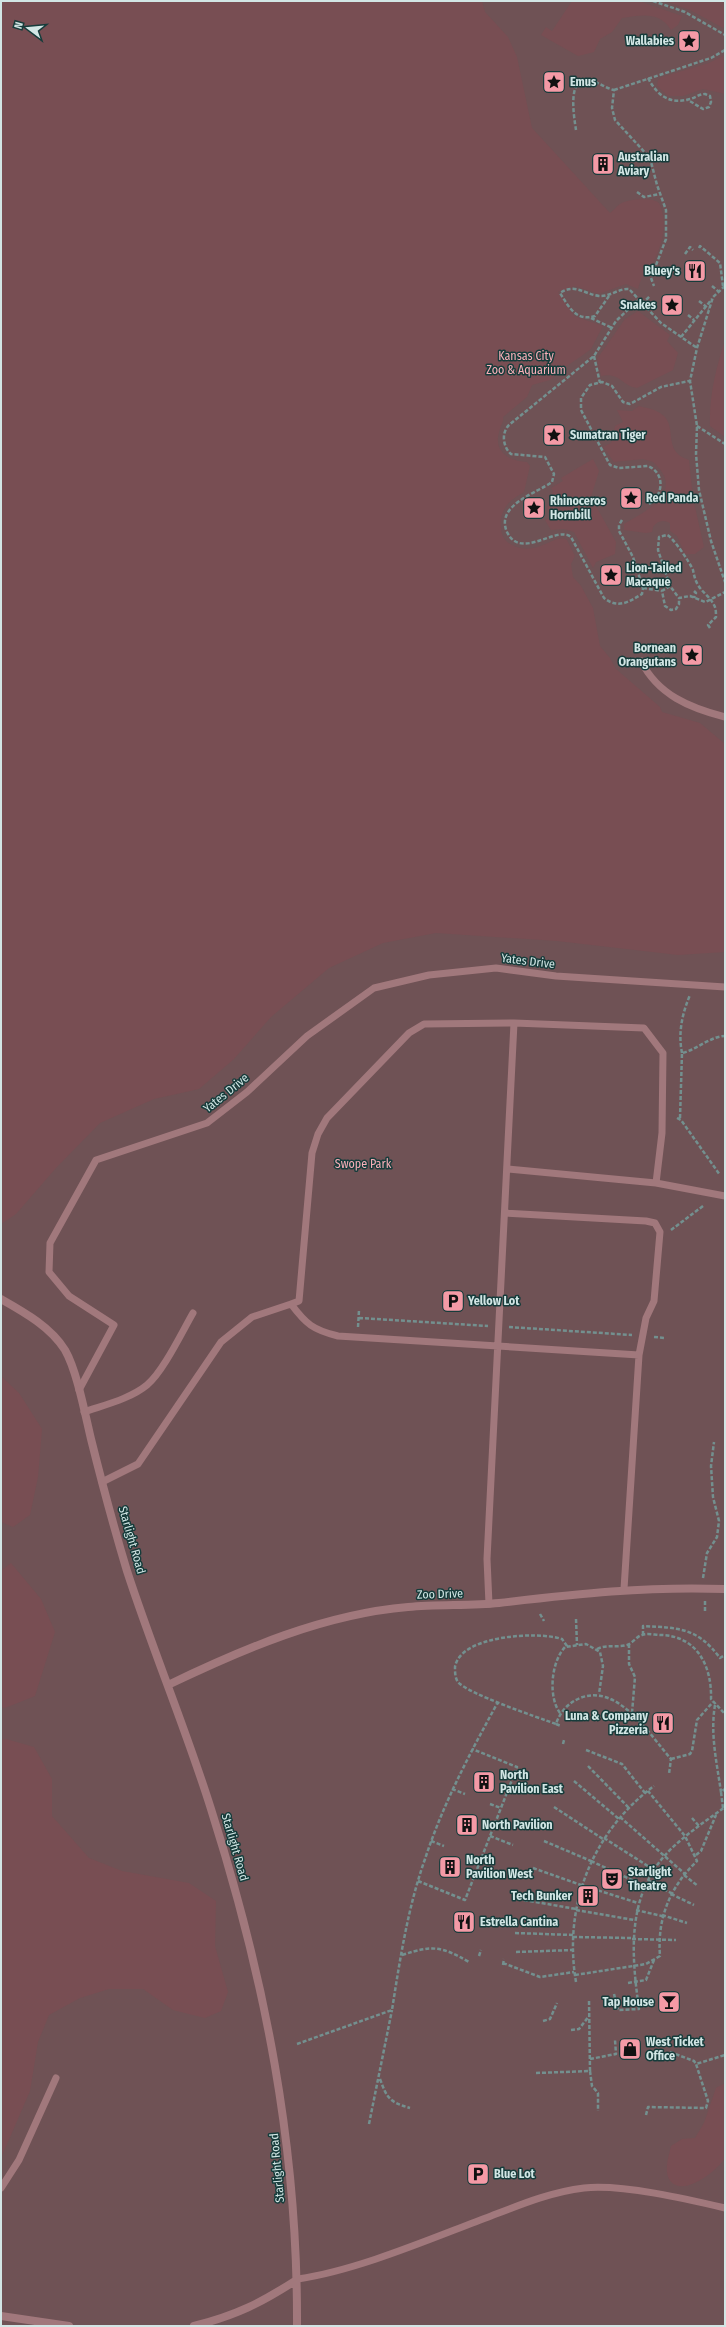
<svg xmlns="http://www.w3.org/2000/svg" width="726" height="2327" font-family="'Fira Sans Condensed',sans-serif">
  <rect width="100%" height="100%" fill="#163c3b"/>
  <path fill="#6f5255" d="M1,1H725V2326H1Z"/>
  <path fill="#784e53" d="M1,1H482L485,12L508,37L517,57L532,128L610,213C614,210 617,206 620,204C627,199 653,197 659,203C669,222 662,248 651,266C645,276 642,274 638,289L626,284L599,294L575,286L558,292L574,316L603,326L591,349L583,355L565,367L550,380L532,385L527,397L503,417C504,422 501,424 500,429C492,451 508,461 527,462L530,466L524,492C516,497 508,501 504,510C501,516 500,521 501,528C501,535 505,542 512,545C537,558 555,532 567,540L575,556L571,564L573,577L581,586L593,608L600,646L610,658L616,669L660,707L662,712L700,723L725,744V952L678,955L557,941L436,933L383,943L329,968L271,1017L234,1059L199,1089L154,1099L100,1123L56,1168L16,1214L1,1224Z
    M572,1H639L682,16L678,25L671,30C660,11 641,15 622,18L612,32L600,39L594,52L578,56L541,35L546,27L552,31Z
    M664,1H725V29L690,10Z
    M725,55V94L703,89L683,96H668L657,86L658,80L662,77L709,63Z
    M638,311L670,335L667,341L678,353L673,370L637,388C622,386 620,372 601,376L597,359L625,319Z
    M725,340V437L710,426C709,395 716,369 725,340Z
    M639,406C646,408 654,409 660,413C680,425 660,451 689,460L693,498L704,547L695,554H685L677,536L670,531V523C663,519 657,521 653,527L652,532L646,533L624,530V524C648,510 686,491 653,462L643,459L614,462L603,447L611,443L615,426L623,422L617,410L632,411Z
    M593,459L599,471L591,497L616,542L615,554L596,562L593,568L574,532L564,529L551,530L545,520L551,517L547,508L553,491L551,488L563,481L561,478Z
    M1,1376L19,1393L42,1429L38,1477L30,1515L13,1527L1,1522Z
    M11,1563L41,1599L55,1632L35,1696L5,1708L1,1707V1571Z
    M6,1739L34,1747L52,1779V1816L89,1858L122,1871L189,1883L216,1901L215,1946L228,1992L221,2011L205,2018L173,2010L143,1989H109L80,1998L49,2015L38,2042L30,2091L1,2158V1740Z
    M725,2083V2158C718,2170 681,2200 669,2179C664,2170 669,2155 671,2146L682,2139L695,2138L704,2123L716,2088Z"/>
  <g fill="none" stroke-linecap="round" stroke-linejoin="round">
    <path stroke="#73908f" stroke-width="2.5" stroke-dasharray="4 2" stroke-linecap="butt" d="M653,1L685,12L725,35
      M648,78C657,95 669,105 690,99C695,98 699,94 705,94L710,96L711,102L709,107L703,109L688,100
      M614,90L711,58L725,50
      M576,130C574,117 567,77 588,80C597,81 605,88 614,90L612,108L615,120L650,158L657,185L666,210V239L651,278L654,286
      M637,192L644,197L660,194
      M699,248L700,246L720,263L723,286
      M685,254L690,247L693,250
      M712,286L718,291
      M725,286L713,297L697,348L690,381L697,426L696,454L699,490L711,541L725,582
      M609,296L595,316C576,322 569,307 560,293C575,283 584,294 599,296C610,297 619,288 629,289L661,323L697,348
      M699,301L709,309
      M642,304L650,296
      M688,315L694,320
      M591,318L612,328
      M681,337L712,299
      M594,356L600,383
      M697,426L725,444
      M649,504C664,495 665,473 648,466L619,468L610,465L581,410V398L590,385L602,382L612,386L623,402L630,404L661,387L689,381
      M622,520L619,525V531L633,557L643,588L642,594C629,602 618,609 604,598L571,537C556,525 521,561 507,532C495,505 537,493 552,482L554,474L545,457L511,454C503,447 501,433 509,425L594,356L616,321L638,300
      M670,586L662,591L665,606L671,610L676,609L679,604V598
      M643,588L662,591
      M694,591L696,593L694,598
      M710,628L708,625L716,617C716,613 716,608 714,605C710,597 702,592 698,585C695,580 694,575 693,570C690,563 673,537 667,535L659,537L658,550L670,586L679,598L690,596L705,602C712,599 719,595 725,592
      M682,1053C678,1033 682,1014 690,995
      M677,1118L681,1120L720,1175
      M680,1118L682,1053C696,1050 711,1036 725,1036
      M671,1230L703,1206
      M359,1318L488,1326
      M358,1327L359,1310
      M509,1327L632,1335
      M654,1337L665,1338
      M703,1578L707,1553L717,1537L719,1521L713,1497L711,1466L714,1442
      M705,1601V1612
      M540,1614L544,1621
      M576,1619L577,1645
      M643,1635V1626C678,1628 697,1627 720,1658L725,1655
      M629,1644V1664L635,1677L632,1713
      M567,1646L562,1639C538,1631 460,1635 455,1667C455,1672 455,1678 458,1682C468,1694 537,1717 556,1724C560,1712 568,1703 580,1698C618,1683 649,1734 671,1759L669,1774
      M597,1649C607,1644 617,1648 627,1645C633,1643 637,1636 642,1635C647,1633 655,1635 661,1635C697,1636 712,1666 711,1699L725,1714
      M715,1705C710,1734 717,1764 721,1792
      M560,1713C548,1697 551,1662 565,1647L586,1644L600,1652L603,1666L599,1694
      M556,1724L561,1726
      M563,1744L564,1740
      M586,1750L622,1764L645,1793
      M671,1759L690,1754L692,1751L697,1720L713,1702
      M588,1766L629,1808
      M574,1781L619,1819
      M452,1789L465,1794
      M490,1804L501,1808
      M554,1807L603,1839
      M723,1808L721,1792L725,1789
      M620,1817L685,1874
      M692,1818L699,1826
      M490,1836L513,1845
      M604,1838L654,1870
      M431,1841L444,1846
      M544,1841L591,1861
      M696,1855L701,1851L716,1815
      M468,1856L480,1861
      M591,1861L645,1886
      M533,1868L581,1885
      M684,1875L698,1886
      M648,1880L671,1893
      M418,1881L465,1900L517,1767L472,1749
      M581,1885L638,1903
      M671,1894L694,1905
      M518,1899L576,1909
      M576,1910L634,1920
      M636,1910L662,1916
      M662,1915L687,1923
      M515,1933L573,1935
      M573,1937L632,1938
      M632,1939L676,1940
      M516,1952L573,1950
      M402,1955C433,1945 441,1946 469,1962
      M479,1956L481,1950
      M503,1963L540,1977L574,1972
      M503,1965L504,1959
      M575,1975L646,1964L660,1956C657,1918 670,1887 697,1861L685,1836L648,1791
      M576,1982C563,1906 592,1832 654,1786
      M628,1983L646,1980L654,1960
      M614,1994L618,2010L639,2009C631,1952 626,1892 672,1848C688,1833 707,1820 725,1807
      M543,2021L550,2019L557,2003
      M571,2030L579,2029L589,2016
      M297,2044L392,2010C400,1959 408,1907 425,1859C443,1804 470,1753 498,1702
      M670,2052L694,2061L696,2064
      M590,2059L616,2054L615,2040
      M590,2071L592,2086L598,2093V2111
      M536,2073L590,2071L589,1999
      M380,2079C387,2098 389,2102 410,2108
      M646,2115L648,2107L706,2108L708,2101L696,2064L725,2055
      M369,2124L392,2010"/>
    <path stroke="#a1787c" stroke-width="7" d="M641,661C658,695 690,708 725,717
      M507,1169L656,1183L725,1196
      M505,1213L646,1221L655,1223L660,1232L654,1301L646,1318L639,1355L338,1336C313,1330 306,1324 291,1304L299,1301L312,1153L318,1134L327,1118L409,1033L424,1024L514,1023
      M79,1390L114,1325L69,1296L49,1272L50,1243L96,1160L207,1123L247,1092L307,1036L374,988L429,975L496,968L556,976L725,987
      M84,1412C104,1405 130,1399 147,1385C163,1372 182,1332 193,1313
      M102,1482L138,1464L221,1342L252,1317L291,1304
      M624,1589L639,1355
      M489,1604L487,1559L514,1023L644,1028L663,1053L662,1133L656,1183
      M1,2188L19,2160L56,2078
      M298,2279C359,2270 432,2238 491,2216C522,2204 551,2192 584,2188C622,2184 687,2199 725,2208"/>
    <path stroke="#a1787c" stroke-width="8" d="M1,1299C24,1312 51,1327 65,1350C77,1371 85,1414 91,1439C102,1483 114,1528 127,1571C153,1651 186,1729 211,1809C265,1979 298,2147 297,2326
      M168,1685C243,1649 324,1614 408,1607C438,1604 469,1606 499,1603C576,1594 647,1586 725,1589
      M1,2316L69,2326
      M194,2326C237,2315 261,2303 298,2279"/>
  </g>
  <defs>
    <g id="sight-square" transform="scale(1.15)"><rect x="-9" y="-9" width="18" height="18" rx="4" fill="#f49aa6" stroke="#163c3b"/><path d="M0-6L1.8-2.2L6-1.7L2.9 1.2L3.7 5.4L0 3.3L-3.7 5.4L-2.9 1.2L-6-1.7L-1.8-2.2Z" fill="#111"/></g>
    <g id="building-square" transform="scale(1.15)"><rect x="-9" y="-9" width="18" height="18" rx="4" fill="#f49aa6" stroke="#163c3b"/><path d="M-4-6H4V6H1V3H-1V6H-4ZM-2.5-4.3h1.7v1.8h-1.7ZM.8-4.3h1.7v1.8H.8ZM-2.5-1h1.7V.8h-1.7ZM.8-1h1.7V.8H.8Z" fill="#111"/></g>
    <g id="restaurant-square" transform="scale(1.15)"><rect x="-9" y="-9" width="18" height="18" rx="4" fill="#f49aa6" stroke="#163c3b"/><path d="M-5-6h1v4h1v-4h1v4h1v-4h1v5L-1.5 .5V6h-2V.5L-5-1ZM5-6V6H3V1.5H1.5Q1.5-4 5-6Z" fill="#111"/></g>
    <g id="parking-square" transform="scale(1.15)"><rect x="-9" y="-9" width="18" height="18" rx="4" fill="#f49aa6" stroke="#163c3b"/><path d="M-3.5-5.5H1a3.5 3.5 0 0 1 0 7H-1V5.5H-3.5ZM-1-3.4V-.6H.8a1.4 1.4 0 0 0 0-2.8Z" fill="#111"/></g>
    <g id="theatre-square" transform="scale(1.15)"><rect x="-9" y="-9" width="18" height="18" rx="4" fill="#f49aa6" stroke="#163c3b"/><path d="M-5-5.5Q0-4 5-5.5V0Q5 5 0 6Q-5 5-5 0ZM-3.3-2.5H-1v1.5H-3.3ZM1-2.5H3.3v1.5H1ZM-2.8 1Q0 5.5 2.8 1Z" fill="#111"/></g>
    <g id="bar-square" transform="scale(1.15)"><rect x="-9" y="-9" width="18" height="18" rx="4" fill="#f49aa6" stroke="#163c3b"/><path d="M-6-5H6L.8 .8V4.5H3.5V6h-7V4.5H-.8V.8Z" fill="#111"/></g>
    <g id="shop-square" transform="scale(1.15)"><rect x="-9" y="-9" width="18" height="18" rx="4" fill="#f49aa6" stroke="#163c3b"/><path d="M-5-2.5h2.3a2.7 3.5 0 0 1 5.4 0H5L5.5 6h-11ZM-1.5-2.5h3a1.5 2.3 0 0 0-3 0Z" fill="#111"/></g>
  </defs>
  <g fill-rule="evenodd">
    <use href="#sight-square" x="689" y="41"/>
    <use href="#sight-square" x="554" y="82"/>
    <use href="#building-square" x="603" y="164"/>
    <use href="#restaurant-square" x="695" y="271"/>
    <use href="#sight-square" x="672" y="305"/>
    <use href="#sight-square" x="554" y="435"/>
    <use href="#sight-square" x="631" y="498"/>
    <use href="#sight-square" x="534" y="508"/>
    <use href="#sight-square" x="611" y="575"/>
    <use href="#sight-square" x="692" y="655"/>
    <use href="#parking-square" x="453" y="1301"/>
    <use href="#restaurant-square" x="663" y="1723"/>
    <use href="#building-square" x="484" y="1782"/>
    <use href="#building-square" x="467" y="1825"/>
    <use href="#building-square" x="450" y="1867"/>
    <use href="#theatre-square" x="612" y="1879"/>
    <use href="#building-square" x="588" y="1896"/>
    <use href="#restaurant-square" x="464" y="1922"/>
    <use href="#bar-square" x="669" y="2002"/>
    <use href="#shop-square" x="630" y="2049"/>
    <use href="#parking-square" x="478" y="2174"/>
  </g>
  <g text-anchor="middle" stroke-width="3" stroke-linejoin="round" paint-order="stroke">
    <g font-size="12" font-weight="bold" fill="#d2e6e5" stroke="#163c3b" text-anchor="start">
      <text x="674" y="45" text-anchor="end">Wallabies</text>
      <text x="570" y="86">Emus</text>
      <text x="618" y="161">Australian<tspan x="618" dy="14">Aviary</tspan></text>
      <text x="680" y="275" text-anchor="end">Bluey's</text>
      <text x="656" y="309" text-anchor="end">Snakes</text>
      <text x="570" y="439">Sumatran Tiger</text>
      <text x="646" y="502">Red Panda</text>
      <text x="550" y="505">Rhinoceros<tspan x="550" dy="14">Hornbill</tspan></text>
      <text x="626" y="572">Lion-Tailed<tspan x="626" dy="14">Macaque</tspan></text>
      <text x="676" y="652" text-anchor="end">Bornean<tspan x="676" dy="14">Orangutans</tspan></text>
      <text x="468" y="1305">Yellow Lot</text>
      <text x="648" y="1720" text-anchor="end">Luna &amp; Company<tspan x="648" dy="14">Pizzeria</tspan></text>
      <text x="500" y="1779">North<tspan x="500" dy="14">Pavilion East</tspan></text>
      <text x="482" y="1829">North Pavilion</text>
      <text x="466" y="1864">North<tspan x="466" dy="14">Pavilion West</tspan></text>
      <text x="628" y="1876">Starlight<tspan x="628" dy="14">Theatre</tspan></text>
      <text x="572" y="1900" text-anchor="end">Tech Bunker</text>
      <text x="480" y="1926">Estrella Cantina</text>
      <text x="654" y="2006" text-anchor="end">Tap House</text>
      <text x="646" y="2046">West Ticket<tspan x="646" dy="14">Office</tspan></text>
      <text x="494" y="2178">Blue Lot</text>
    </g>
    <g font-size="12" fill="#f9afb8" stroke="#163c3b">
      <text x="526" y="360">Kansas City<tspan x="526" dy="14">Zoo &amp; Aquarium</tspan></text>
      <text x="363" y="1168">Swope Park</text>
    </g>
    <g font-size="12" fill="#d2e6e5" stroke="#163c3b">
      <text transform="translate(528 961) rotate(7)" y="4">Yates Drive</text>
      <text transform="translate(226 1093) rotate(-39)" y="4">Yates Drive</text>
      <text transform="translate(132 1540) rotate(74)" y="4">Starlight Road</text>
      <text transform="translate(440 1594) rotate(-2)" y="4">Zoo Drive</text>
      <text transform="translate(235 1847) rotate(74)" y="4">Starlight Road</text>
      <text transform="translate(277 2168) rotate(-95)" y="4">Starlight Road</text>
    </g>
  </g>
  <rect width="726" height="2327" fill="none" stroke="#d2e6e5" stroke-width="4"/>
  <g transform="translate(28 28) rotate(286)" stroke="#163c3b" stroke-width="3" paint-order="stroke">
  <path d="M0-3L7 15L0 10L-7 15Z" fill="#d2e6e5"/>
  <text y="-6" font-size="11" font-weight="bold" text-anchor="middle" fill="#d2e6e5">N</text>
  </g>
</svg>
